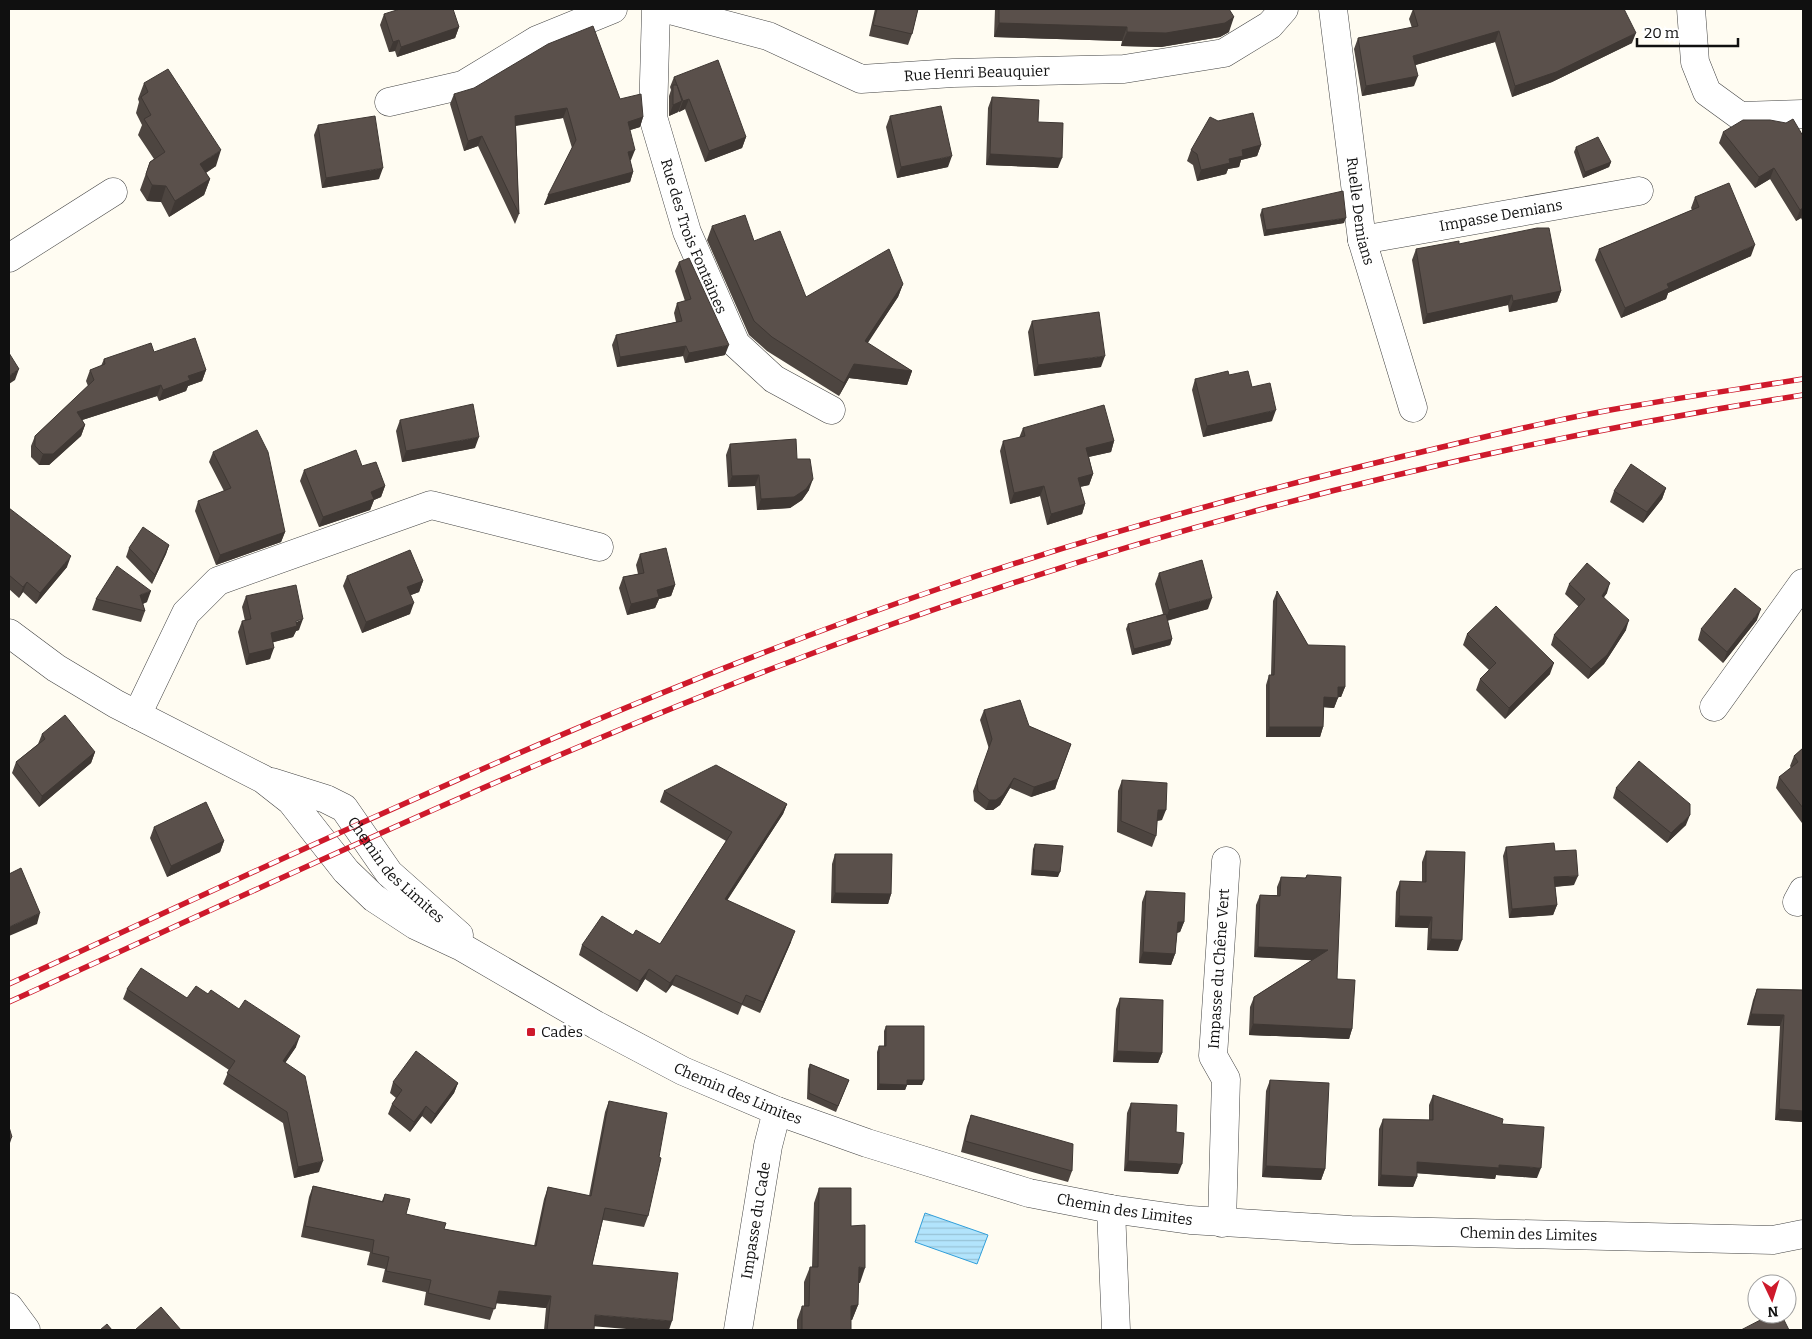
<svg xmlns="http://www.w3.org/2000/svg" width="1812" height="1339" font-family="Bitter,serif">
  <defs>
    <pattern id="water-rules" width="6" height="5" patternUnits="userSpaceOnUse" patternTransform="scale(1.25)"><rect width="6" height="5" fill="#b2e4fc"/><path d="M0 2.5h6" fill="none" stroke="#98c3d7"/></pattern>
  </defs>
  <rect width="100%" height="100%" fill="#fffcf2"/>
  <path fill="url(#water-rules)" stroke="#319fda" d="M925,1213L988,1235L977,1264L915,1242Z"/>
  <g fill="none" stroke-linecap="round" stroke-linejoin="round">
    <g stroke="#434343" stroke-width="29">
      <g id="minor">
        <path id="s1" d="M656,9L653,117L687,232L736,344L774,379L831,410"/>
        <path id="s2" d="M666,9L768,36L861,79L953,73L1124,69L1224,53L1270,25L1284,9"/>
        <path id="s3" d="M1333,9L1362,240L1413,408"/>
        <path d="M1691,9L1695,62L1707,92L1740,116L1803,114"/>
        <path d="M389,102L463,85L537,40L613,9"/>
        <path id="s4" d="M1362,240L1639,191"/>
        <path d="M9,258L113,192"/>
        <path id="s5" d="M9,633L56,668L116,704L263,779L291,801L346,871L374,898L415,925L460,946L596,1025L683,1071L777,1111L867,1143L1029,1193L1111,1209L1190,1220L1351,1230L1773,1240L1803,1234"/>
        <path d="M1714,707L1803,583"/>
        <path d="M137,715L186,613L218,581L431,505L599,547"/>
        <path id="s6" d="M272,782L326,799L344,808L389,873L459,935"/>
        <path d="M1797,902L1803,891"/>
        <path d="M1111,1209L1116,1330"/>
        <path id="s7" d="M1222,1223L1226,1079L1213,1056L1226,861"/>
        <path d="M9,1307L26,1330"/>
        <path id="s8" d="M738,1330L768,1146L777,1111"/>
      </g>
    </g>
    <use href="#minor" stroke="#fff" stroke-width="28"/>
    <g stroke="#ce192b" stroke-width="5.5">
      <path id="rail" d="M9,984C316,844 621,697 941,588C1092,536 1245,494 1400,457C1477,439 1555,419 1633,406C1690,396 1747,388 1803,379
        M9,1002C261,888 512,769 771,669C1103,541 1451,450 1803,395"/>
    </g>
    <use href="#rail" stroke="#fff" stroke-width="4" stroke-dasharray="11" stroke-linecap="butt"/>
  </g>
  <path fill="#4d4540" d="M875,9H918L912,34L908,45L869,36Z
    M995,9H1229V32L1220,37L1161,47L1121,46L1122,41L994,37Z
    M1413,9L1632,43L1552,82L1512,97L1495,42L1415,65L1414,86L1362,96L1354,49L1358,38L1412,28L1409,19Z
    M384,14L459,27L455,38L397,57L395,51L389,52L380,25Z
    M674,77L746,137L742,148L705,162L685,109L679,112V111L678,112L669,116V96L671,90L670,87Z
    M144,83L216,166L206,173L210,179L204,195L169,217L161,202L147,201L140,190L150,162L154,159L138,135L142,125L136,113L139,102L138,99Z
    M454,94L620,99L643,117L640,127L630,130L631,160H630L633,172L630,182L544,205L572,148L563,118L516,126L519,214L515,224L478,146L464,151L450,104Z
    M992,97L1038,122L1058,168L986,165L988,108Z
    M890,116L948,167L897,178L886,127Z
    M318,125L379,179L322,188L314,135Z
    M1723,132L1803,136V222L1801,218L1796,221L1770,179L1755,188L1719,143Z
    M1261,145L1257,156L1241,160L1239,167L1228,169L1226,174L1197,181L1193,165L1187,161L1191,150Z
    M1576,147L1611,162L1609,167L1583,178L1574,152Z
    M1695,197L1751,256L1668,293L1666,299L1621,318L1595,260L1599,249L1692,210L1691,208Z
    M1262,209L1344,223L1264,236L1260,215Z
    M712,226L806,297L903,284L898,297L867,343L912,371L907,385L849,378L839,396L767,351L749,335L707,240Z
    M1459,244L1561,291L1557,302L1509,312L1508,305L1423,324L1412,260L1416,249Z
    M679,262L725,355L685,363L683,356L617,367L612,345L616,335L676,322L674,313L677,303L685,301L675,271Z
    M1032,321L1101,367L1034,376L1028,332Z
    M154,352L206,370L202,381L188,386L186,391L159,401L157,396L82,420L85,425L81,436L49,465H39L31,457V446L35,436L88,386L86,381L90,370L101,366L104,359Z
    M1229,375L1252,387L1272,421L1203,437L1192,390L1195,379Z
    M400,420L475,448L402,462L396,431Z
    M1023,428L1114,441L1111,452L1089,457L1093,474L1089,485L1080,487L1085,504L1082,514L1047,525L1040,496L1010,504L1000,451L1003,441L1019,438Z
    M730,444L797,459L809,490L802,500L790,508L757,510L755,486L728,487L726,455Z
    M213,452L285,532L281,542L216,565L195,511L198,501L224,491L209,462Z
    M362,466L385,486L381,497L374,500L370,510L319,527L300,481L304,470Z
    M1666,488L1662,499L1643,523L1610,502L1614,491Z
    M9,508L67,567L36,604L23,592L19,598L9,589Z
    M169,545L166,554L152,584L126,557L129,548Z
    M640,554L675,585L671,596L659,599L655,608L627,615L619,588L623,577L638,574L636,565Z
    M1159,573L1208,609L1167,621L1172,639L1170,645L1132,655L1126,629L1128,624L1163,614L1155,584Z
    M347,576L423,581L419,592L411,595L410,614L362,633L343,586Z
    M1569,584L1607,593L1604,597L1626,630L1604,664L1588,679L1551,645L1554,635L1579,607L1565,594Z
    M1277,591L1308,645L1345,687L1341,697H1338L1334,708L1324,707L1323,727L1320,737H1266V685L1269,675H1271L1273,601Z
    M246,596L299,630L296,631L293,637L273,642L270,659L246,665L238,632L242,621H245L242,607Z
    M96,599L147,602L143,604L145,611L141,622L92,610Z
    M1757,620L1723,663L1698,640L1701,629Z
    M1467,634L1550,674L1505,719L1476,690L1480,679L1489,670L1463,645Z
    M984,710L1029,726L1071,744L1055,789L1031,797L1010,788L1000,805L993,810H986L974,801L973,791L989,749L980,720Z
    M42,734L95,752L91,763L39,807L12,773L16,762L38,744Z
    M1803,748V822L1802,823L1776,788L1779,777L1791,768L1790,766L1794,756Z
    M1122,780L1162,820L1157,821L1156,836L1152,847L1117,832L1118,791Z
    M1616,788L1686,825L1667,843L1613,798Z
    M664,791L787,804L783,814L727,900L791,942L760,1013L742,1005L738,1015L672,985L666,993L645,979L637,992L579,955L582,945L633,935L660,944L726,841L660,802Z
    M154,827L224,841L220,852L167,877L150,838Z
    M1035,844L1058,877L1031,875L1033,849Z
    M1506,847L1555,851L1574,885L1555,887L1557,905L1553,915L1509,918L1503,856Z
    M1426,851L1458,951L1427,950L1428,928L1395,927L1396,892L1400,881L1422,882V862Z
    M835,854L891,894L888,904L831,903L832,864Z
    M1307,875L1352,1029L1349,1039L1249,1035L1250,1007L1254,997L1312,960L1254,957L1256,905L1260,895H1277V887L1281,877L1305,878Z
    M1146,891L1184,922L1180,932L1177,933L1175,954L1171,965L1139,963L1142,902Z
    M127,989L187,998L208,994L296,1047L285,1063L319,1172L294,1178L283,1123L223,1084L229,1070L123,999Z
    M1757,989L1803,990V1122L1775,1120L1780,1026L1747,1025L1753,1000Z
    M1120,998L1162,1053L1158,1063L1113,1062L1116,1009Z
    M886,1026L922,1085H907L905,1090H877V1052L879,1046H884V1031Z
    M810,1064L849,1080L836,1112L807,1099L808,1069Z
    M1270,1080L1325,1169L1321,1180L1262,1177L1266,1091Z
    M393,1082L458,1083L454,1093L431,1124L422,1116L410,1132L388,1114L392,1104L396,1098L390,1093Z
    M1433,1095L1502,1124L1537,1178L1496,1175L1495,1179L1417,1173V1177L1413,1187L1378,1186L1379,1129L1383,1119L1429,1120V1105Z
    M609,1101L648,1216L644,1227L603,1220L592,1265L594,1330H544L546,1308L496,1303L490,1320L424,1305L426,1292L382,1282L385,1269L367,1265L370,1252L301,1237L309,1197L313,1186L382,1201L385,1194L406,1214L444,1229L534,1246L544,1199L548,1187L589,1196L605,1112Z
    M1131,1103L1176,1132L1178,1174L1124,1171L1127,1113Z
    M971,1115L1072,1171L1068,1182L961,1152L967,1126Z
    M819,1188L851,1226L860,1283H858V1305L852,1320H851V1330H797V1320L802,1306H804V1282L810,1267H812L814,1203Z"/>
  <path fill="#3f3834" d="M1234,17L1229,32L1220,37L1161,47L1121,46L1127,32Z
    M999,23L1127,27L1122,41L994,37Z
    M459,27L455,38L397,57L401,47Z
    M1499,31L1495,42L1409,67L1413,56Z
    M1636,33L1632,43L1552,82L1512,97L1515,86Z
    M399,40L395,51L389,52L393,42Z
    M1418,76L1414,86L1362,96L1366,86Z
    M689,99L685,109L679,112L683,101Z
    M682,101L678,112L669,116L673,105Z
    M567,108L563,118L512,126L515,116Z
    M643,117L640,127L624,132L628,122Z
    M482,136L478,146L464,151L468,141Z
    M746,137L742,148L705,162L709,151Z
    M1261,145L1257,156L1241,160L1239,167L1228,169L1226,174L1197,181L1201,170L1229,159L1242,150Z
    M221,150L216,166L194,180L200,164Z
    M635,150L631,160L625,162L628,152Z
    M990,154L1062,158L1058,168L986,165Z
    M952,156L948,167L897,178L901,167Z
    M1611,162L1609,167L1583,178L1585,172Z
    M383,168L379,179L322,188L326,178Z
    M1774,168L1770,179L1755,188L1759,177Z
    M633,172L630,182L544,205L548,195Z
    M210,179L204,195L169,217L175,201Z
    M152,185L166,186L161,202L147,201Z
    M1803,208V210L1801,218L1796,221L1800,210Z
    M1346,218L1344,223L1264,236L1266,230Z
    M1755,245L1751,256L1668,293L1666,299L1621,318L1625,308L1667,284Z
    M903,284L898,297L860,355L865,341Z
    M1561,291L1557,302L1509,312L1513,301Z
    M1512,295L1508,305L1423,324L1427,314Z
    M729,345L725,355L685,363L689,353Z
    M686,346L683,356L617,367L620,357Z
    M1105,356L1101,367L1034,376L1038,365Z
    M854,364L912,371L907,385L849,378L839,396L844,383Z
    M19,369L15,380L9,384V376Z
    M206,370L202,381L188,386L186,391L159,401L163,390L188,376Z
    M161,385L157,396L73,423L77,412Z
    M1276,410L1272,421L1203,437L1207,426Z
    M85,425L81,436L49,465H39L43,454Z
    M479,437L475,448L402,462L406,451Z
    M1114,441L1111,452L1083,458L1086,448Z
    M1093,474L1089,485L1074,488L1078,478Z
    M759,475L755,486L728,487L732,476Z
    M813,479L809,490L802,500L790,508L757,510L761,499Z
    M385,486L381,497L374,500L370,510L319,527L323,517L371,492Z
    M1044,486L1040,496L1010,504L1014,493Z
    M1666,488L1662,499L1643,523L1647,512Z
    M1085,504L1082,514L1047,525L1051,514Z
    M285,532L281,542L216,565L220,555Z
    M169,545L166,554L152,584L155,575Z
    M71,556L67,567L36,604L40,593Z
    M423,581L419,592L403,598L407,587Z
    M27,582L23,592L19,598L23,587Z
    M1610,583L1607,593L1598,605L1602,596Z
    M675,585L671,596L659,599L655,608L627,615L631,604L657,590Z
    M151,591L147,602L136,606L140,595Z
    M1212,598L1208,609L1165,621L1169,610Z
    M414,603L410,614L362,633L366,622Z
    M1761,609L1757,620L1723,663L1727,652Z
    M303,619L299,630L296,631L293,637L267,644L271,633Z
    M1629,620L1626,630L1604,664L1588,679L1591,669Z
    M1172,639L1170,645L1132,655L1134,649Z
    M274,648L270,659L246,665L249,654Z
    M1554,663L1550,674L1505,719L1509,708Z
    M1338,687H1345L1341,697H1335Z
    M1324,697L1338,698L1334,708L1320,707Z
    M1269,727H1323L1320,737H1266Z
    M95,752L91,763L39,807L42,796Z
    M1014,778L1010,788L1000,805L993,810H986L989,800Z
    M1058,779L1055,789L1031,797L1034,787Z
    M787,804L783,814L721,910L725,899Z
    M1158,810H1166L1162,820L1154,821Z
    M1690,815L1686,825L1667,843L1671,833Z
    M224,841L220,852L167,877L171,866Z
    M1033,870L1060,872L1058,877L1031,875Z
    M1578,876L1574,885L1550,887L1554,877Z
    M835,893L891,894L888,904L831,903Z
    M1557,905L1553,915L1509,918L1512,909Z
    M40,913L37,924L9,936V927Z
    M1399,916L1432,917L1428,928L1395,927Z
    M1178,922H1184L1180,932L1174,933Z
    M795,931L791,942L760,1013L763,1002Z
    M1431,939L1462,940L1458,951L1427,950Z
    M1258,947L1328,950L1324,961L1254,957Z
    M1143,952L1175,954L1171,965L1139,963Z
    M649,969L645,979L637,992L640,981Z
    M676,975L672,985L666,993L670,983Z
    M1751,1014L1784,1015L1780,1026L1747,1025Z
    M1253,1024L1352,1029L1349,1039L1249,1035Z
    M300,1036L296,1047L279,1072L283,1061Z
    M1117,1051L1162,1053L1158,1063L1113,1062Z
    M907,1080H924L922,1085H907L905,1090H877L879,1084Z
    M458,1083L454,1093L431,1124L435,1114Z
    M426,1106L422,1116L410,1132L414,1122Z
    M1779,1109L1803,1111V1122L1775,1120Z
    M12,1137L9,1146V1140Z
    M323,1161L319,1172L294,1178L298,1167Z
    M1128,1161L1182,1164L1178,1174L1124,1171Z
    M1417,1162L1499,1165L1541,1168L1537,1178L1496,1175L1495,1179L1413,1173Z
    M1266,1166L1325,1169L1321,1180L1262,1177Z
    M1381,1175L1417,1177L1413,1187L1378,1186Z
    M859,1267L865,1268L860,1283L853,1282Z
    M499,1291L551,1296L546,1308L494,1303Z
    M858,1305L852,1320H846L851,1306Z
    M595,1315L672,1321L669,1330H638L591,1326Z"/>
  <path fill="#5a504b" stroke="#3f3834" d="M400,9H453L459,27L401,47L399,40L393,42L384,14Z
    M877,9H918L912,34L873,25Z
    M999,9H1229L1234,17L1225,23L1166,33L1127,32V27L999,23Z
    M1413,9H1624L1636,33L1556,72L1515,86L1499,31L1413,56L1418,76L1366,86L1358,38L1418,26Z
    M593,26L620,99L641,94L643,117L628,122L635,150L628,152L633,172L548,195L576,140L567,108L515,116L519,214L482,136L468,141L454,94L474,88L548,44Z
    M718,60L746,137L709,151L689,99L683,101L674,77Z
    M168,69L221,150L200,164L210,179L175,201L166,186L152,185L146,174L150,162L165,152L144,119L151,115L141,97L148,92L144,83Z
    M673,85H677L682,101L673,105Z
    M992,97L1039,100L1038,122L1063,123L1062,158L990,154Z
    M941,106L952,156L901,167L890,116Z
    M1253,113L1261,145L1242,150L1243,156L1229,159L1230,163L1201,170L1197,154L1191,150L1210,117L1218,121Z
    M375,116L383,168L326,178L318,125Z
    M1793,119L1803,136V208L1800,210L1774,168L1759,177L1723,132L1743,120H1770L1786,123Z
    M1598,137L1611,162L1585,172L1576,147Z
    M1729,183L1755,245L1667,284L1669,288L1625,308L1599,249L1699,207L1695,197Z
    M1343,191L1346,218L1266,230L1262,209Z
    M745,215L754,241L780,231L806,297L889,249L903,284L865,341L912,371L854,364L844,383L772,337L754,321L712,226Z
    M1537,228H1549L1561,291L1513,301L1512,295L1427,314L1416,249L1459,241V244Z
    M689,258L729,345L689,353L686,346L620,357L616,335L682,321L677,303L691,299L679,262Z
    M1099,312L1105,356L1038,365L1032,321Z
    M195,338L206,370L188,376L190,380L163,390L161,385L77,412L85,425L53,454H43L35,446V436L94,380L90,370L105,364L104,359L151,343L154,352Z
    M9,353L19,369L9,376Z
    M1228,371L1229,375L1248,371L1252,387L1270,383L1276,410L1207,426L1195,379Z
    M473,404L479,437L406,451L400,420Z
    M1104,405L1114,441L1086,448L1093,474L1078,478L1085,504L1051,514L1044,486L1014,493L1003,441L1025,436L1023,428Z
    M257,430L268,452L285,532L220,555L198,501L231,488L213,452Z
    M796,439L797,459H810L813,479L806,489L794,497L761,499L759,475L732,476L730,444Z
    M356,450L362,466L376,462L385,486L371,492L374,499L323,517L304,470Z
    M1631,464L1666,488L1647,512L1614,491Z
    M9,508L71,556L40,593L27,582L23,587L9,575Z
    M143,527L169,545L155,575L129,548Z
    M666,548L675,585L657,590L659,597L631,604L623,577L644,573L640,554Z
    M410,550L423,581L407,587L414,603L366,622L347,576Z
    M1202,560L1212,598L1169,610L1159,573Z
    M1587,563L1610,583L1602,596L1629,620L1607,655L1591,669L1554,635L1585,599L1569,584Z
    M117,566L151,591L140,595L145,611L96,599Z
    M296,585L303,619L296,621L297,626L271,633L274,648L249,654L242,621L251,619L246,596Z
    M1735,588L1761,609L1727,652L1701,629Z
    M1277,591L1308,645L1345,646V687H1338V698L1324,697L1323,727H1269V675H1274Z
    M1496,606L1554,663L1509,708L1480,679L1496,663L1467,634Z
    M1166,614L1172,639L1134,649L1128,624Z
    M1020,700L1029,726L1071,744L1058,779L1034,787L1014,778L1003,795L996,800H989L978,791L977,781L992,739L984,710Z
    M65,715L95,752L42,796L16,762L45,739L42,734Z
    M1803,748V808L1779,777L1798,762L1794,756Z
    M1639,761L1690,804V815L1671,833L1616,788Z
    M716,765L787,804L725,899L795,931L763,1002L746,995L742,1004L676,975L670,983L649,969L640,981L582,945L602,916L633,935L636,930L660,944L732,832L664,791Z
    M1122,780L1167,783L1166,810H1158L1156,836L1121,821Z
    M206,802L224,841L171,866L154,827Z
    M1554,843L1555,851L1576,850L1578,876L1554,877L1557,905L1512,909L1506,847Z
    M1035,844L1063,846L1060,872L1033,870Z
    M1426,851L1465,852L1462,940L1431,939L1432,917L1399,916L1400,881L1426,882Z
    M835,854H892L891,894L835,893Z
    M21,868L40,913L9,927V874Z
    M1307,875L1341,877L1337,979L1355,980L1352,1029L1253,1024L1254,997L1328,950L1258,947L1260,895L1280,896L1281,877L1306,878Z
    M1146,891L1185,893L1184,922H1178L1175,954L1143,952Z
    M141,968L187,998L196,986L208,994L211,990L239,1009L245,1000L300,1036L283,1061L305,1076L323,1161L298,1167L287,1112L227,1073L235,1061L127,989Z
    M1757,989L1803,990V1111L1779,1109L1784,1015L1751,1014Z
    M1120,998L1163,1000L1162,1053L1117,1051Z
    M886,1026H924V1080H907V1085L879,1084V1046H886Z
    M416,1051L458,1083L435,1114L426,1106L414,1122L392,1104L402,1090L393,1082Z
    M810,1064L849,1080L838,1106L809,1093Z
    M1270,1080L1329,1083L1325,1169L1266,1166Z
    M1433,1095L1503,1119L1502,1124L1544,1127L1541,1168L1499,1165V1168L1417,1162V1177L1381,1175L1383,1119L1433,1120Z
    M609,1101L667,1113L659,1157L661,1158L648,1216L605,1208L592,1265L678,1273L672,1321L595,1315L594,1330H547L551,1296L499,1291L495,1309L428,1293L431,1280L386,1271L389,1257L372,1253L374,1240L305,1226L313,1186L383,1202L385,1194L410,1199L406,1214L446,1223L444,1229L536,1246L548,1187L591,1196Z
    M1131,1103L1177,1105L1176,1132L1184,1133L1182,1164L1128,1161Z
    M971,1115L1073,1144L1072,1171L965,1141Z
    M9,1127L12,1137L9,1140Z
    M819,1188H851V1226L865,1225V1268L859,1267L858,1305L851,1306V1330H802V1306H809L810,1267H818Z
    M161,1307L181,1330H135Z
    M1772,1314H1781L1789,1330H1741Z
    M107,1324L112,1330H100Z"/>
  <rect fill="#ce192b" stroke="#fff" stroke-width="2" x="526" y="1027" width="10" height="10" rx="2.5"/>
  <g text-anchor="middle" stroke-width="5" stroke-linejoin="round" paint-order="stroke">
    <g font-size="15" fill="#101010" stroke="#fff">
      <text dy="5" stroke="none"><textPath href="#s2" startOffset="324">Rue Henri Beauquier</textPath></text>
      <text dy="5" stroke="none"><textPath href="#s3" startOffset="204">Ruelle Demians</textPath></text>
      <text dy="5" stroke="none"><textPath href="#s4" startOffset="141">Impasse Demians</textPath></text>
      <text dy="5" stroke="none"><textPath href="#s1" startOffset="234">Rue des Trois Fontaines</textPath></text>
      <text dy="5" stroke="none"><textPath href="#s6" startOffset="158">Chemin des Limites</textPath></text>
      <text dy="5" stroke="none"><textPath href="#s7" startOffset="258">Impasse du Chêne Vert</textPath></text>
      <text dy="5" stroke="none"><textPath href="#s5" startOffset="871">Chemin des Limites</textPath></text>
      <text dy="5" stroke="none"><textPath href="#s5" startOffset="1276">Chemin des Limites</textPath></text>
      <text dy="5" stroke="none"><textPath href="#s8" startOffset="111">Impasse du Cade</textPath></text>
      <text dy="5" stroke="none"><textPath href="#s5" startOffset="1681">Chemin des Limites</textPath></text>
    </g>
    <g font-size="15" fill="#101010" stroke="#fff" text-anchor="start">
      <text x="541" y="1037">Cades</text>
    </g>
  </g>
  <rect width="1812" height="1339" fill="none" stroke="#101010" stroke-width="20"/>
  <g transform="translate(1772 1299) rotate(176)"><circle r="24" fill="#ffffff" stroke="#9f9f9f"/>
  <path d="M0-4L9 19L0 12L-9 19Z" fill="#ce192b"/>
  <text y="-8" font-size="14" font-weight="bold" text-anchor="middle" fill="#101010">N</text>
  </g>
  <path d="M1637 38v8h101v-8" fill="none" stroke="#101010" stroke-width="2.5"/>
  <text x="1644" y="38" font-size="15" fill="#101010" stroke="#ffffff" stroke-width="4" paint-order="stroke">20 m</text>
</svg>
